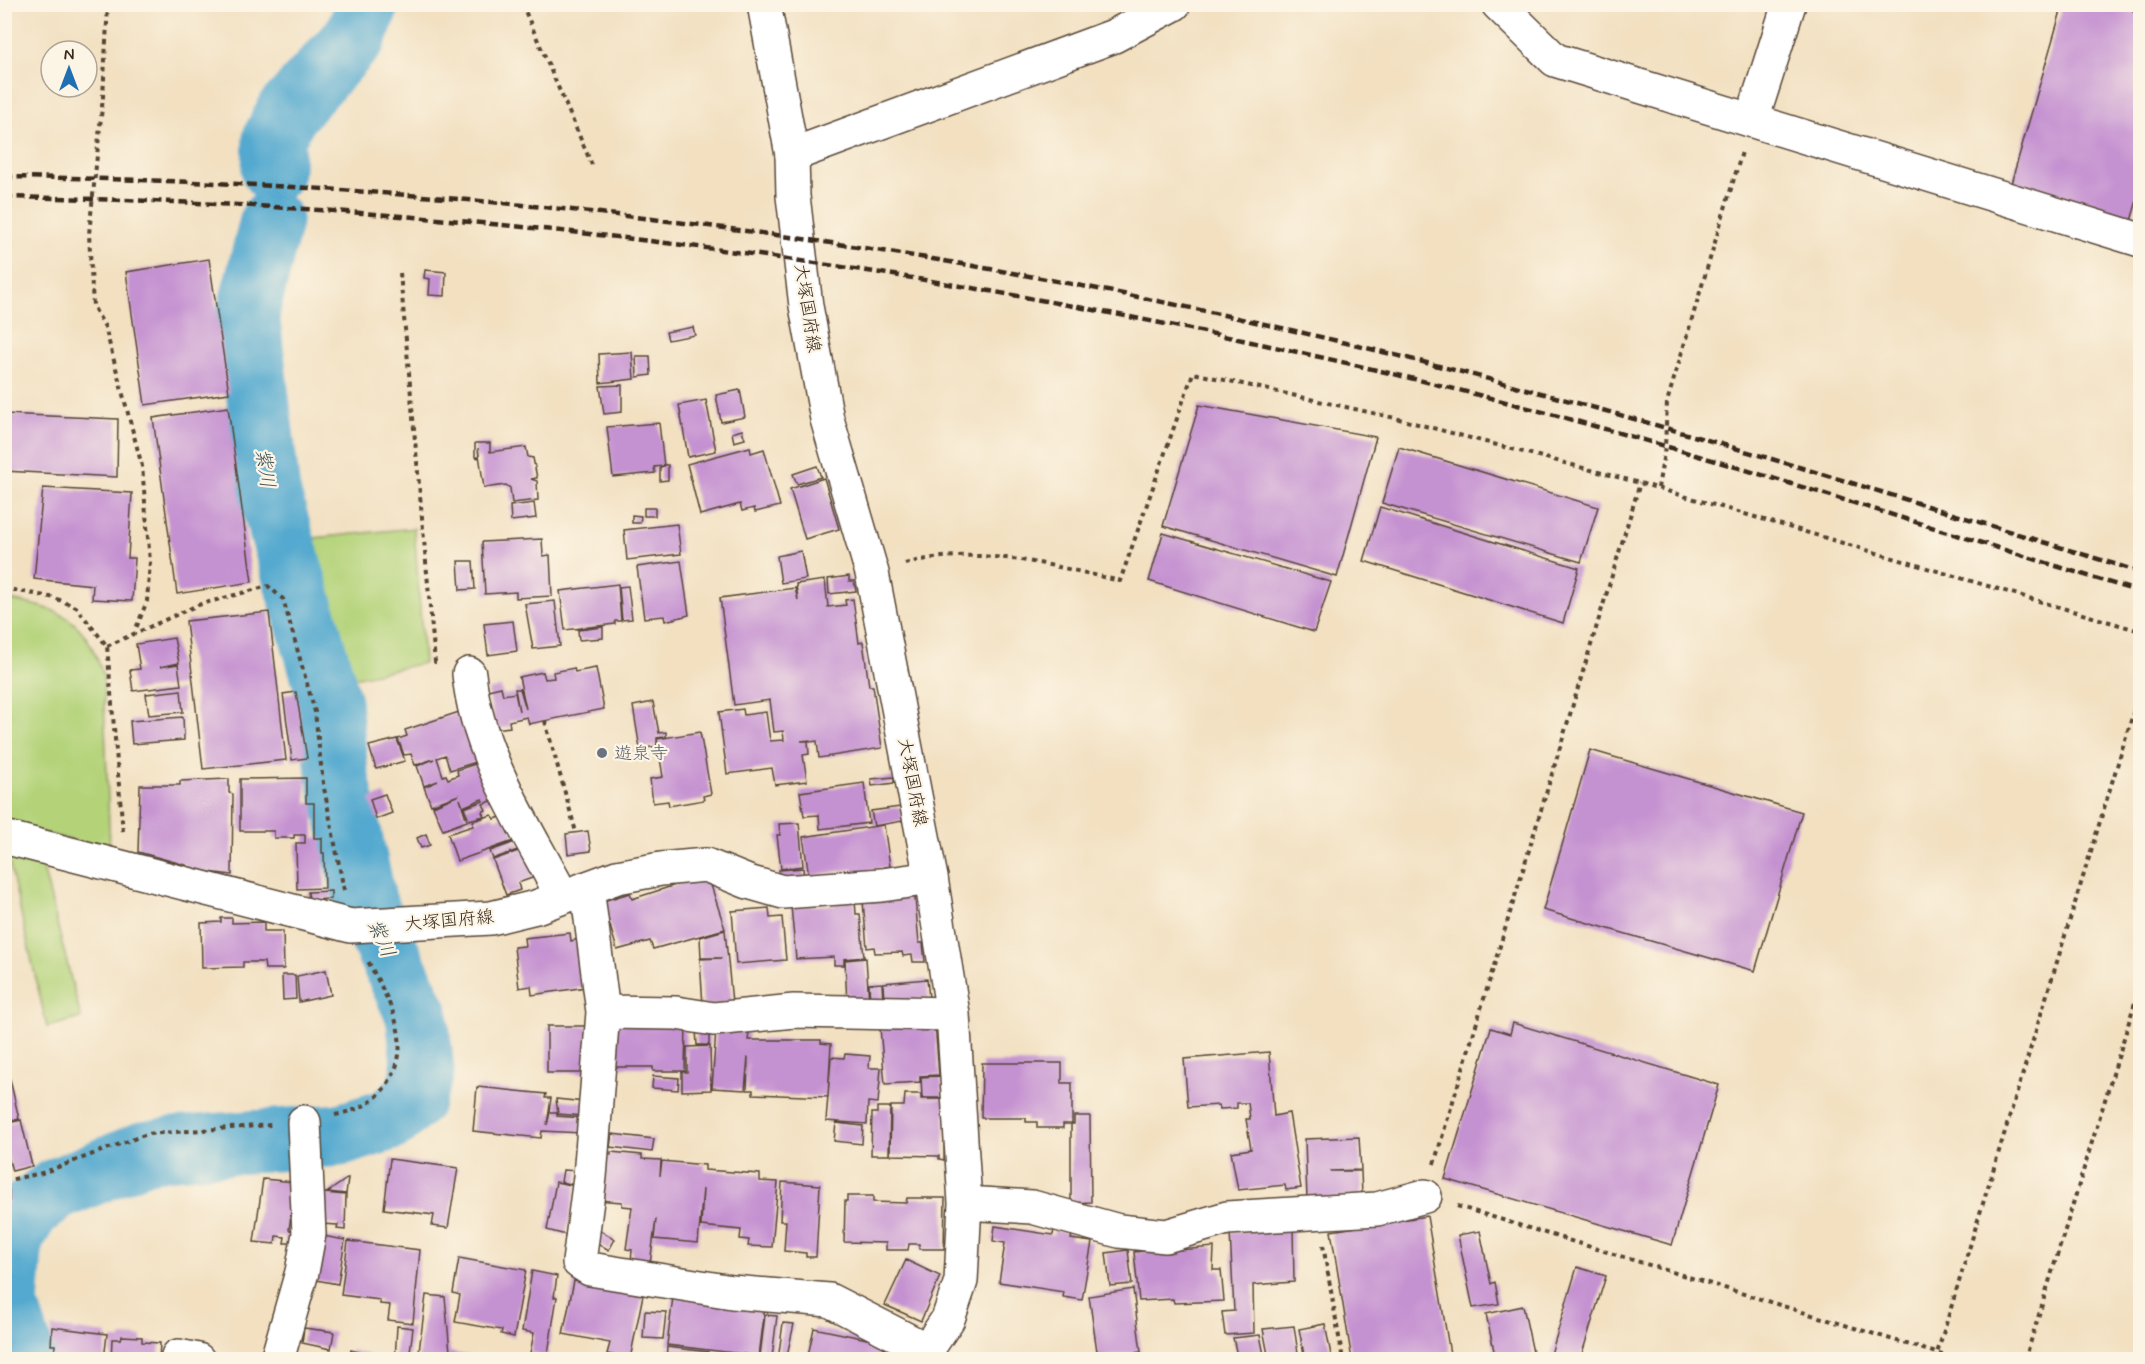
<svg xmlns="http://www.w3.org/2000/svg" width="2145" height="1364" font-family="Mynerve,'Klee One',sans-serif">
  <rect width="100%" height="100%" fill="#fcf5e5"/>
  <filter id="ink" filterUnits="userSpaceOnUse"><feTurbulence type="fractalNoise" baseFrequency=".0167" numOctaves="2"/><feDisplacementMap in="SourceGraphic" scale="12" xChannelSelector="R" yChannelSelector="G"/><feConvolveMatrix kernelMatrix="1 2 1 2 8 2 1 2 1" color-interpolation-filters="sRGB"/></filter>
  <filter id="wash" filterUnits="userSpaceOnUse"><feTurbulence type="fractalNoise" baseFrequency=".008" numOctaves="4" result="noise"/><feDisplacementMap in="SourceGraphic" scale="24" xChannelSelector="R" yChannelSelector="G"/><feGaussianBlur stdDeviation="1.35" result="paint"/><feColorMatrix in="noise" values="0 0 0 0 0 0 0 0 0 0 0 0 0 0 0 0 0 1.4 0 .05"/><feComposite in="paint" operator="in"/></filter>
  <g filter="url(#wash)">
    <rect width="100%" height="100%" fill="#f2e0c1"/>
    <path fill="#b4d379" stroke="#787e4c" stroke-width="1.5" d="M414,528L424,663L349,679L304,539Z
      M4,599C62,609 84,616 103,675L110,851L5,822Z
      M7,853L41,860L81,1018L47,1027Z"/>
    <g fill="none" stroke-linecap="round" stroke-linejoin="round">
      <path stroke="#52a9cf" stroke-width="63" d="M273,171L274,138L287,112L355,37L368,4
        M25,1360L7,1305L12,1238L30,1209L55,1190L143,1153L173,1148L340,1135L391,1119L414,1098L423,1072L417,1015L366,904L337,773L330,702L269,492L248,313L271,221"/>
    </g>
    <g id="blocks">
      <path fill="#c592d1" d="M2063,4H2135L2133,12L2140,14V190L2131,221L2010,187Z
        M209,259L229,393L145,405L126,272Z
        M425,270L446,272L445,296L429,295L430,279L424,278Z
        M693,327L695,335L668,340L666,332Z
        M632,352L634,379L600,383L599,354Z
        M636,356H650L651,375L637,377Z
        M622,385V412L604,414L600,386Z
        M740,390L745,417L721,422L716,395Z
        M706,400L716,451L688,457L679,405Z
        M1199,405L1376,437L1337,577L1163,526Z
        M228,407L252,582L177,594L153,418Z
        M4,414L118,419L117,477L4,471Z
        M659,423L664,466L654,467L655,473L613,477L607,427Z
        M742,430L745,439L734,442L732,433Z
        M475,443H490V452L526,447L528,457L533,458L537,478L531,479L537,481L538,500L512,503L510,488L506,485L484,488L478,448L479,458L475,457Z
        M750,447L751,453L764,449L780,506L755,512L754,508L742,511L740,504L700,515L687,464Z
        M1399,447L1598,507L1581,562L1382,503Z
        M664,465H668V480L660,481V468Z
        M817,466L821,477L797,484L793,474Z
        M824,478L839,529L805,539L790,489Z
        M43,488L132,493L128,558H135L132,601L92,599L93,585L34,579Z
        M534,503L536,518L511,521L510,506Z
        M1380,507L1579,568L1563,623L1364,561Z
        M644,508H655V516H644Z
        M632,515L641,516L640,523H632Z
        M677,524L681,554L627,560L624,530Z
        M1163,533L1331,582L1314,632L1149,581Z
        M542,539L543,556L550,555L552,596L516,598V592L485,594L482,542Z
        M801,551L806,579L781,583L777,556Z
        M458,561H473L475,589L460,590Z
        M681,561L689,615L665,621L664,616L644,618L637,567Z
        M849,576V581H854L856,591L829,594L828,579Z
        M825,580L828,607L846,605L845,600L853,599L859,643L863,642L869,686H873L882,748L819,758L817,741L810,742V740L801,741H808L809,754L803,755L807,781L775,785L772,768L727,774L719,712L743,709L744,715L766,712L770,741L784,740L783,731L774,732L770,700L734,705L720,598L795,588L798,600L796,584Z
        M618,584L621,621H615V624L565,630L560,591Z
        M628,586L632,619L622,620L619,587Z
        M555,601L560,646L533,649L525,604Z
        M269,612L286,760L203,769L186,621Z
        M513,621L517,651L488,655L484,624Z
        M603,627V638L579,640L578,630Z
        M174,638L179,663L160,667L178,664L181,685L133,691L130,670L140,669L136,644Z
        M574,668L575,672L596,668L604,709L529,724L527,717L509,721L510,727L495,729L488,690L501,687L503,695L515,693L519,711L515,689H520L526,709L519,677L543,672L545,679L554,678L553,672Z
        M181,690L183,712L149,715L146,694Z
        M296,692L307,758L292,760L283,694Z
        M653,702L659,733L666,732V737L657,738V746L640,749L633,706Z
        M462,711L476,762L450,770L445,755L437,758L443,776L446,775L448,779L458,775L457,770L481,762L494,800L483,804L486,810L482,812L484,816L469,820L464,808L483,801L482,799L463,807L460,799L467,821L443,830L433,806L459,795L431,805L424,787L438,781L424,786L417,766L434,759L415,765L411,754L404,755L398,739L407,736L405,730Z
        M183,717L184,740L132,744L130,721Z
        M700,732L711,794L703,796L704,800L669,806L668,801L653,803L650,779L663,777L657,739Z
        M397,739L405,761L376,769L369,746Z
        M1590,750L1802,812L1755,971L1543,910Z
        M894,777V783L872,786L871,779Z
        M306,778V803H314V838H322V853H324L325,888L297,889L296,843H305V835H294V838H274V831H240V779Z
        M229,779V793L233,794L232,875L185,869L186,865L138,852L140,785H180V781Z
        M864,783L869,823L820,829L819,815L804,816L800,792Z
        M385,794L392,813L376,819L370,799Z
        M900,807L903,821L874,826L871,811Z
        M492,815L495,819L506,815L516,840L457,861L448,834L473,826V821Z
        M799,823L803,866L781,869L777,835H780L779,824Z
        M884,825L890,866L854,874L853,869L809,876L803,837Z
        M588,831L591,851L568,854L566,834Z
        M426,834L430,845L421,848L417,838Z
        M518,841L523,848L493,859L490,851Z
        M524,849L535,877L518,883L520,890L506,895L493,860Z
        M803,868L804,878H780L779,870Z
        M688,881L710,882L725,929L653,949L650,941L617,950L603,901L630,893L632,899Z
        M331,891V899L309,900L308,892Z
        M910,896L915,898L919,943H923L925,962H913L912,955L903,956L902,952L875,953L874,947L867,948L863,901Z
        M855,900L856,914H860L864,957L844,959V965H834V957L796,959L791,906L836,905V901Z
        M769,908L770,918L782,917L786,960L736,964L732,911Z
        M221,918H232V923L264,922V931H283L284,969H265L264,962H243V967L202,968L201,923L221,922Z
        M725,930L732,1003L703,1006L700,959L722,958H701L700,937Z
        M570,933L571,941L582,938L586,987L532,995L531,986L519,988L514,947L525,946L524,938Z
        M866,958L869,1003L847,1004L845,960Z
        M326,970L331,995L299,1002L297,976Z
        M282,975H295L296,999L283,1000Z
        M927,979L929,998L884,1003L883,983Z
        M882,983L883,1003H870L869,984Z
        M616,1023L686,1024L685,1071H653V1067H615Z
        M935,1023L939,1075L920,1076V1082L885,1084L880,1028Z
        M1513,1023L1719,1085L1672,1245L1445,1179L1491,1028L1510,1034Z
        M547,1026H588L586,1073H547Z
        M709,1029V1045H697L696,1030Z
        M716,1030L749,1033L748,1040H821V1043L831,1044L828,1097L753,1094V1090H747L748,1057L745,1090L712,1088Z
        M710,1046L711,1090L682,1091V1072H687V1047Z
        M1269,1052L1274,1116L1289,1113L1301,1188L1286,1190L1285,1185L1238,1190L1231,1152L1251,1149L1246,1119H1250L1248,1103H1237V1108L1220,1109L1219,1105L1188,1107L1184,1059Z
        M845,1054L870,1056L869,1068H881L878,1103L868,1102L867,1124L826,1121L831,1057L844,1058Z
        M982,1063H1062V1083H1072V1124H1063V1128H1037V1122H1026V1118H981Z
        M940,1065L943,1098H922L921,1077L939,1076V1078Z
        M653,1076L679,1078L678,1090L652,1088Z
        M10,1079L19,1119L4,1122V1081Z
        M477,1087L546,1094L545,1098H551L547,1125L550,1112H557V1116L584,1118L582,1133L542,1131L541,1138L473,1131Z
        M905,1094H921V1099H945L944,1160L939,1159V1156L890,1155L891,1106H904Z
        M556,1099L585,1102L584,1116L558,1114Z
        M877,1107H890L889,1155H871L872,1113H877Z
        M1074,1116H1090L1091,1202L1071,1203V1124H1074Z
        M21,1120L32,1166L12,1171L4,1142V1124Z
        M836,1123L863,1126L862,1144L834,1141Z
        M612,1134L654,1139L652,1152L610,1147Z
        M1359,1137L1361,1170L1330,1171H1361L1362,1196L1307,1200L1305,1139Z
        M611,1152L642,1155V1159L661,1160L660,1176L662,1161L705,1165V1170L760,1174V1181L778,1182L772,1247L748,1246L749,1240L740,1239L741,1230L701,1226L703,1189L698,1243L654,1239L656,1219L650,1264L631,1262L632,1250L626,1249L632,1207L622,1206V1202L596,1200L604,1154L611,1155Z
        M390,1159L458,1168L448,1228L432,1226L434,1215L384,1209Z
        M563,1170L579,1171L576,1185L561,1182Z
        M348,1178L346,1194L328,1192Z
        M263,1179L294,1182L296,1216L291,1215L289,1230L295,1231L293,1243H284L285,1237L276,1236L275,1244L254,1242Z
        M556,1182L576,1186L566,1235L547,1230Z
        M782,1182L820,1185L816,1257H806V1253L784,1251L786,1221H780Z
        M4,1190H9V1203H4Z
        M324,1193L346,1195L345,1230L337,1229L338,1225L321,1224Z
        M847,1196H873V1202L906,1203L907,1198H945L944,1249H919V1244H909L908,1250H886V1243L844,1242L845,1201H847Z
        M1427,1216L1451,1360H1352L1331,1231Z
        M995,1226L1053,1235L1054,1230L1072,1234L1071,1239L1092,1242L1082,1300L1063,1297L1064,1292L999,1282L1005,1243L993,1241Z
        M594,1227L615,1239L609,1250L588,1238Z
        M1293,1227L1294,1282L1253,1285L1254,1333L1225,1335L1222,1312L1234,1311L1230,1232Z
        M1480,1231L1491,1284L1495,1282L1499,1304L1473,1308L1458,1235Z
        M323,1236L345,1240L338,1284L316,1280Z
        M348,1241L420,1250L413,1323L388,1320L390,1305L380,1304V1300L341,1295Z
        M1180,1247V1250L1214,1247L1213,1270H1221L1224,1301L1174,1303L1173,1299L1139,1301L1134,1252Z
        M1128,1250L1132,1284L1110,1286L1106,1253Z
        M459,1258L526,1270L514,1337L501,1334L502,1330L455,1322L460,1295L453,1293Z
        M906,1260L940,1276L921,1321L885,1305Z
        M1577,1267L1606,1276L1580,1360H1570L1551,1354Z
        M532,1271L557,1276L554,1297H557L547,1360L538,1359V1354L530,1353L534,1333L522,1331Z
        M574,1281L643,1295L630,1359L607,1354L610,1343L563,1334Z
        M1133,1289L1141,1352L1098,1358L1089,1296Z
        M426,1295L445,1297L450,1352L470,1356L469,1360H418Z
        M673,1297L765,1308L759,1356L667,1345Z
        M1523,1306L1534,1357L1496,1360L1486,1314Z
        M645,1311L666,1312L663,1339L643,1338Z
        M765,1315L777,1316L772,1357L760,1356Z
        M783,1323L794,1324L786,1360H778Z
        M1325,1324L1332,1360H1305L1299,1329Z
        M397,1326L413,1328L409,1360H395Z
        M1294,1326L1299,1360H1269L1263,1329Z
        M52,1327L107,1334L104,1360L54,1358L55,1345H51Z
        M304,1328L334,1332L331,1349L302,1343Z
        M814,1328L886,1343L883,1360H807Z
        M1260,1335L1265,1360H1238L1233,1338Z
        M122,1336L142,1337V1342L160,1343L159,1360H111L112,1339H121Z
        M667,1347L708,1352L707,1360H666Z
        M351,1350L377,1357V1360H348Z
        M725,1354L749,1356V1360H724Z"/>
    </g>
  </g>
  <g filter="url(#ink)">
    <use href="#blocks" fill-opacity="0" stroke="#564536" stroke-width="1.5"/>
    <g fill="none" stroke-linecap="round" stroke-linejoin="round">
      <g stroke="#564536" stroke-width="36">
        <path id="minor" d="M764,4L792,155
          M1498,4L1555,60L2140,240
          M1752,120L1789,4
          M469,674C477,755 525,825 562,896
          M587,888L603,1012L590,1177L579,1262L590,1269L732,1292L829,1300L927,1350
          M603,1012L676,1013L714,1019L794,1011L953,1014
          M965,1203L1032,1207L1119,1231L1166,1236L1227,1218L1377,1209L1425,1196
          M177,1360L178,1356L198,1360
          M277,1360L302,1272L309,1234L304,1122
          M924,1360L927,1350L948,1319L961,1281L965,1203L953,1014L931,878"/>
      </g>
      <g stroke="#564536" stroke-width="36">
        <path id="secondary" d="M4,837L351,926L491,918L536,907L617,877L661,869L706,865L748,882L783,892L882,885L931,878L872,573L827,419L806,306L793,196L792,155L1114,36L1174,4"/>
      </g>
      <path stroke="#564536" stroke-width="4" stroke-dasharray="4.5 4.5" stroke-linecap="butt" d="M108,4L103,97L89,234L93,306L105,327L142,466L150,562L147,601L135,631
        M522,4L592,165
        M400,273L435,662H438
        M1658,488L1665,447L1667,402L1742,152
        M905,564C975,544 1051,565 1120,581L1193,373L1395,418L1640,483L2140,631
        M4,588L55,598L76,607L107,646L123,832
        M107,646L198,605L268,586L283,599L315,712L323,783L344,890
        M545,721L576,832
        M335,1115C358,1110 374,1104 388,1083C416,1041 387,999 367,959
        M1434,1164L1640,483
        M4,1181L42,1173L147,1134L271,1125
        M1457,1206L1959,1360
        M1323,1245L1343,1360
        M1935,1360L2140,691
        M2025,1360L2140,986"/>
      <use href="#minor" stroke="#fff" stroke-width="33"/>
      <use href="#secondary" stroke="#fff" stroke-width="33"/>
      <path stroke="#3b2a1e" stroke-width="4.5" stroke-dasharray="9 4.5" stroke-linecap="butt" d="M4,177C468,182 933,241 1383,352C1638,415 1889,494 2140,572
        M4,197C465,204 923,264 1372,369C1632,429 1886,514 2140,592"/>
    </g>
  </g>
  <circle fill="#6b7280" stroke="#fcf5e5" stroke-width="2" cx="602" cy="753" r="6"/>
  <g text-anchor="middle" stroke-width="4.5" stroke-linejoin="round" paint-order="stroke">
    <g font-size="18" fill="#3b2a1e" stroke="#fcf5e5">
      <text transform="translate(808 308) rotate(81)" y="6">大塚国府線</text>
      <text transform="translate(913 782) rotate(79)" y="6">大塚国府線</text>
      <text transform="translate(449 920) rotate(-5)" y="6">大塚国府線</text>
    </g>
    <g font-size="18" fill="#5b616d" stroke="#fcf5e5" text-anchor="start">
      <text x="614" y="759">遊泉寺</text>
    </g>
    <g font-size="20" font-style="italic" fill="#43565c" stroke="#fcf5e5">
      <text transform="translate(266 468) rotate(82)" y="7">紫川</text>
      <text transform="translate(382 938) rotate(66)" y="7">紫川</text>
    </g>
  </g>
  <rect width="2145" height="1364" fill="none" stroke="#fcf5e5" stroke-width="24"/>
  <g transform="translate(69 69)"><circle r="28" fill="#fcf5e5" stroke="#afa495" stroke-width="1.5"/>
  <path d="M0-4.5L10 22L0 15L-10 22Z" fill="#1f6fb2"/>
  <text y="-9" font-size="16" font-weight="bold" text-anchor="middle" fill="#3b2a1e">N</text>
  </g>
</svg>
